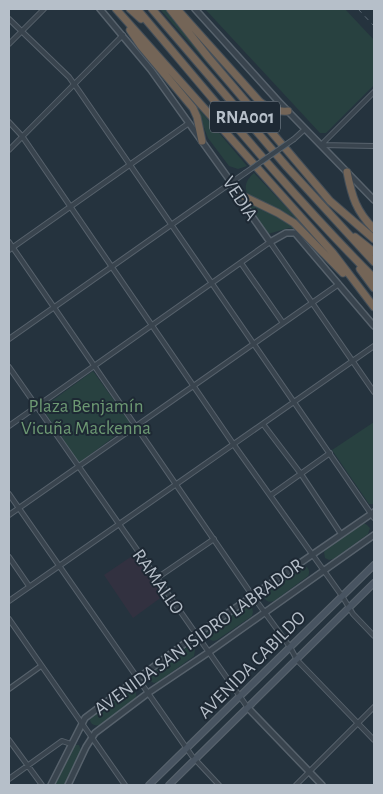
<svg xmlns="http://www.w3.org/2000/svg" width="383" height="794" font-family="'Alegreya Sans',sans-serif">
  <rect width="100%" height="100%" fill="#25333e"/>
  <path fill="#323140" d="M135,554L163,596L133,618L104,575Z"/>
  <path fill="#284140" d="M160,9H165L225,84Z
    M206,9H345L374,40V85L326,133H320L206,10Z
    M154,56L247,166L238,169L229,166L208,138L195,105Z
    M254,173L322,245L329,253L292,216L248,195C243,186 247,179 254,173Z
    M249,203L284,219L298,230L289,228L268,234L249,206Z
    M93,371L131,424L79,463L42,408Z
    M374,422V504H369L332,450Z
    M364,523L367,525L370,528L368,534L334,559L329,560L325,558L324,552L327,548L360,524Z
    M301,566C308,565 311,571 308,576L274,601C269,603 265,601 264,596L267,590Z
    M247,605L252,608L253,612L252,616L217,640L213,641L209,639L207,633L210,629L238,609Z
    M189,645L193,647L195,650L194,656L158,682L154,683L150,681L149,674L151,671L185,646Z
    M129,689C135,688 138,693 135,699L100,725C93,727 88,722 91,716Z
    M75,745H79L81,750L64,785H54Z"/>
  <g fill="none" stroke-linecap="round" stroke-linejoin="round">
    <g stroke="#57626c" stroke-width="6">
      <path id="minor" d="M9,19L69,77L79,91L374,518
        M9,44L44,9
        M9,122L22,136L234,445L342,596L353,614L374,636
        M294,139L305,129
        M321,145L374,92
        M321,145L374,146
        M9,150L123,35
        M9,242L252,595L290,647L297,660L374,740
        M9,250L189,123
        M241,263L283,323
        M9,339L245,173
        M9,367L248,708
        M263,424L301,474L341,534
        M9,426L270,242L374,392
        M9,494L192,756L219,785
        M271,495L330,453
        M9,515L339,284
        M9,557L29,586
        M157,578L214,539
        M9,601L374,346
        M9,619L125,785
        M9,689L41,666
        M9,740L42,785
        M9,779L62,741L71,744
        M296,785L374,707"/>
    </g>
    <g stroke="#57626c" stroke-width="8">
      <path id="tertiary" d="M100,9L151,70L236,189L244,205L270,242L286,233H295L374,326
        M195,9L279,102L374,200
        M248,708L322,785
        M51,785L85,718L196,635L374,512
        M68,785L86,747L95,733L148,693L209,652L374,535"/>
    </g>
    <g stroke="#57626c" stroke-width="8">
      <path id="secondary" d="M149,785L374,565
        M169,785L374,583"/>
    </g>
    <g stroke="#444f59" stroke-width="9">
      <path id="motorway" d="M116,9L333,253L374,307
        M130,9L141,19
        M137,9C214,100 290,194 374,278
        M152,9L287,167L374,262
        M170,9L208,57L330,201L374,239
        M177,9L260,102C267,108 278,112 288,111
        M130,30L141,46L193,108L197,117L202,141
        M347,172C352,197 356,211 374,229
        M239,194L278,213L294,223L343,273
        M355,237L374,252
        M360,269L374,288"/>
    </g>
    <use href="#minor" stroke="#39444e" stroke-width="4"/>
    <use href="#tertiary" stroke="#39444e" stroke-width="5"/>
    <use href="#secondary" stroke="#485461" stroke-width="5.5"/>
    <use href="#motorway" stroke="#746557" stroke-width="7"/>
    <path stroke="#5c6975" stroke-width="1" stroke-dasharray="5 5" stroke-linecap="butt" d="M358,9L374,26"/>
    <g stroke="#57626c" stroke-width="6" stroke-linecap="butt">
      <path id="minor-bridge" d="M245,173L294,139"/>
    </g>
    <use href="#minor-bridge" stroke="#39444e" stroke-width="4"/>
  </g>
  <g text-anchor="middle" stroke-width="4" stroke-linejoin="round" paint-order="stroke">
    <rect fill="#1e2934" stroke="#88929c" stroke-width="1" x="210" y="101.5" width="70" height="31" rx="4"/>
    <g font-size="18" font-weight="bold" fill="#b6bfc9">
      <text x="245" y="123">RNA001</text>
    </g>
    <g font-size="19" fill="#b6bfc9" stroke="#1e2934">
      <text transform="translate(241 198) rotate(57)" y="7">VEDIA</text>
      <text transform="translate(159 581) rotate(55)" y="7">RAMALLO</text>
      <text transform="translate(198 636) rotate(-36)" y="7">AVENIDA SAN ISIDRO LABRADOR</text>
      <text transform="translate(251 664) rotate(-45)" y="7">AVENIDA CABILDO</text>
    </g>
    <g font-size="19" fill="#6d9973" stroke="#1e2934">
      <text x="86" y="412">Plaza Benjamín<tspan x="86" dy="22">Vicuña Mackenna</tspan></text>
    </g>
  </g>
  <rect width="383" height="794" fill="none" stroke="#b6bfc9" stroke-width="20"/>
</svg>
